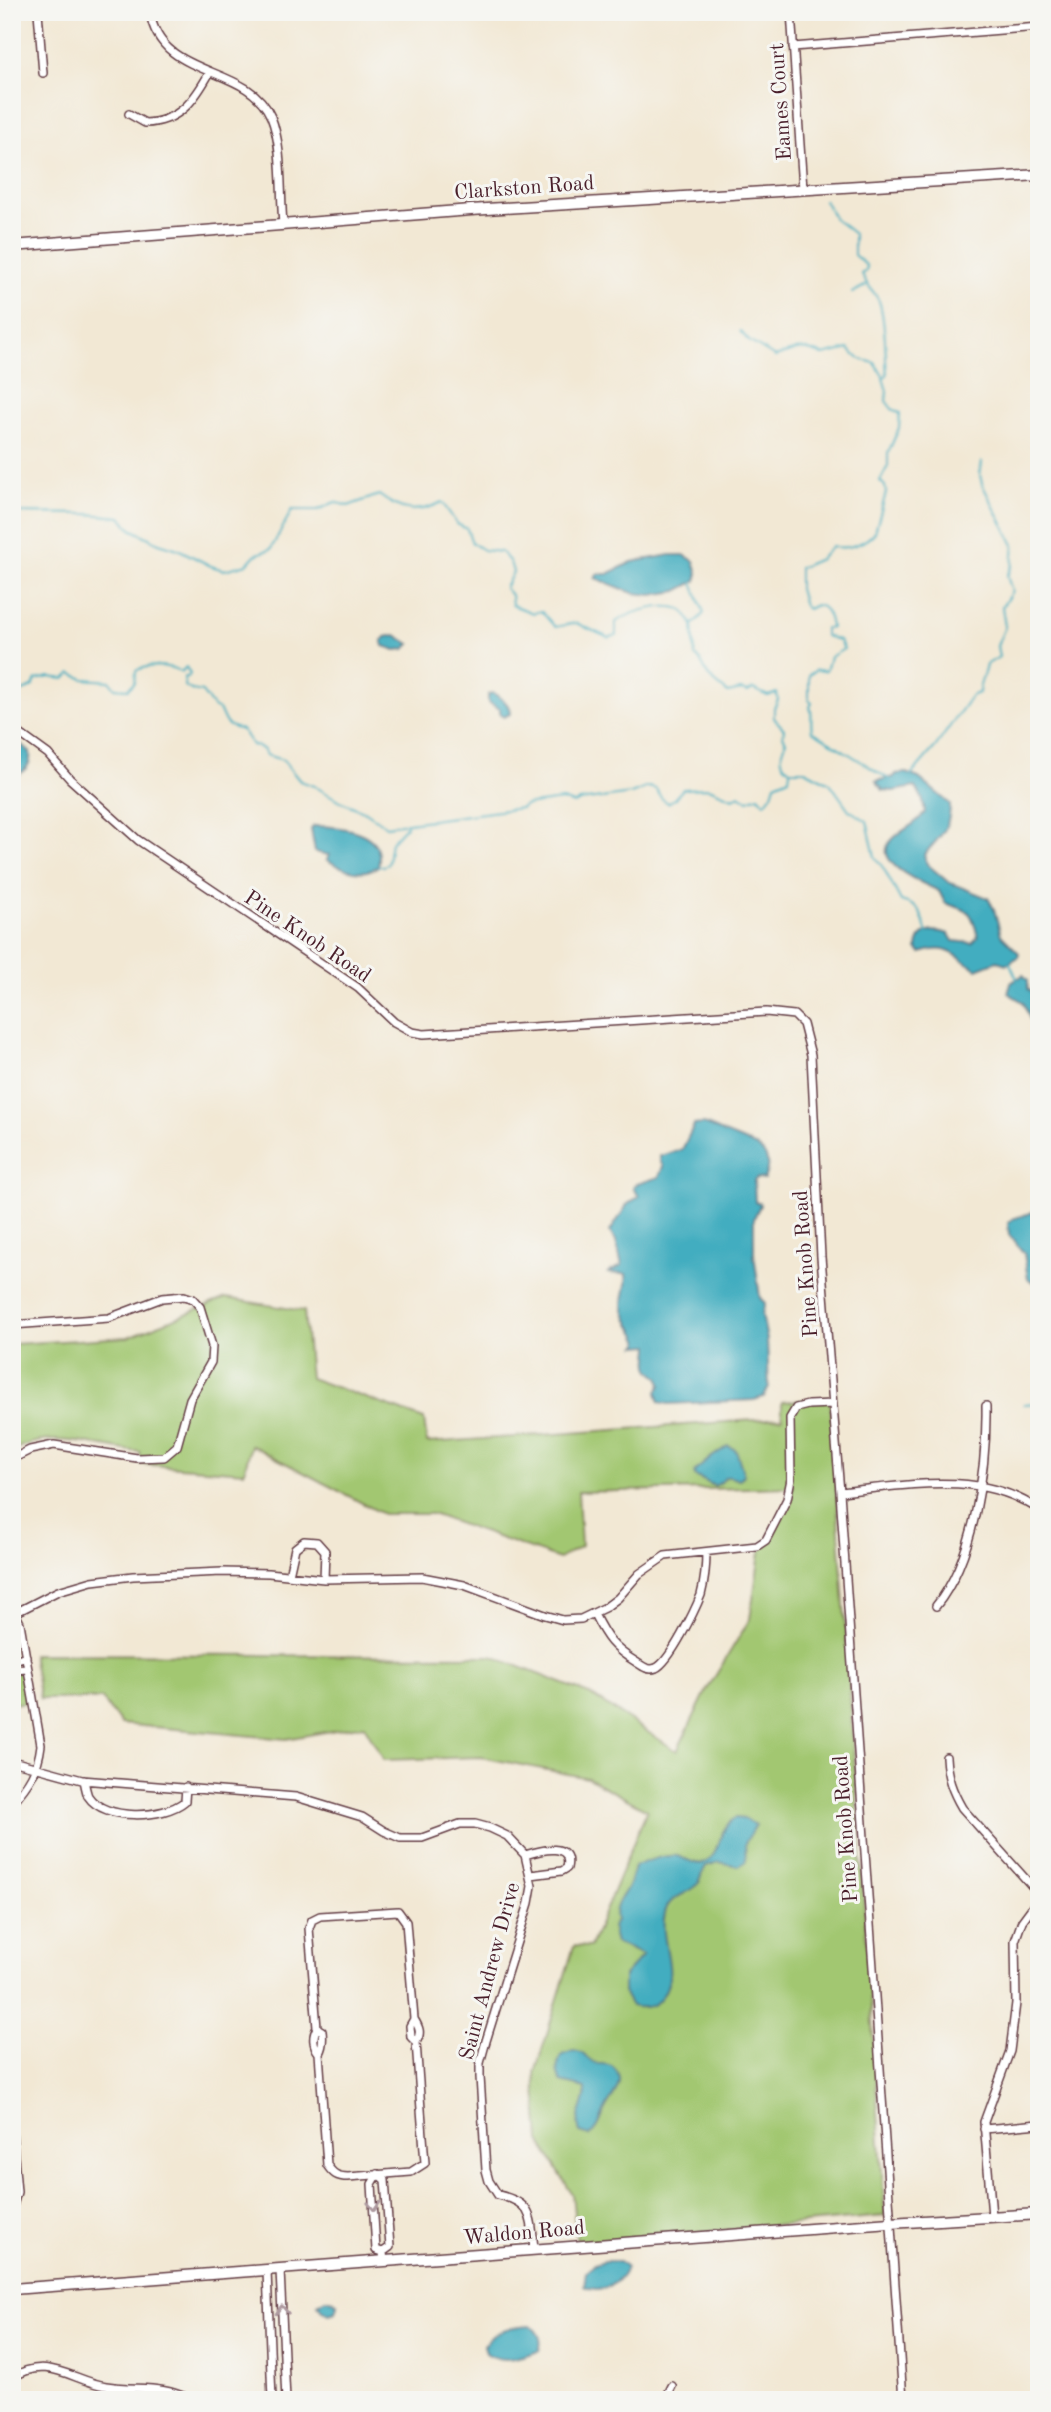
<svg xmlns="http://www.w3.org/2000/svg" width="1051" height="2412" font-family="'Old Standard TT',serif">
  <rect width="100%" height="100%" fill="#f6f6f2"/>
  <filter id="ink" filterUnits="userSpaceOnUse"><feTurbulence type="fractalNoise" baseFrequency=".0143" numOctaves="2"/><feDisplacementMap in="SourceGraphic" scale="14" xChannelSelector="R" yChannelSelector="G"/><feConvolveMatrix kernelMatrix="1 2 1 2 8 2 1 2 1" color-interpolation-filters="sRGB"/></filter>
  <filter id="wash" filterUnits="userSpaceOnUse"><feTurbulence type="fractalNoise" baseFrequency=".00686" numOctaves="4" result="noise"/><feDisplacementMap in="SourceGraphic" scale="28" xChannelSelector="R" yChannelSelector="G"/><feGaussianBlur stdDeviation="1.57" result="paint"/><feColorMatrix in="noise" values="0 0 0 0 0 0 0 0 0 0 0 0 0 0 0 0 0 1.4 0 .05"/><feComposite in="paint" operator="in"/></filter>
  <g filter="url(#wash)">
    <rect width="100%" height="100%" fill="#f2e8d4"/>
    <path fill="#a2c771" stroke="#76734e" stroke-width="2" d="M226,1298L304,1311L310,1378L424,1419L427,1443L782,1418V1402L830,1398L885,2216L577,2243L572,2194L540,2141L535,2073L574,1946L590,1947L647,1810L588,1778L481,1757L384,1760L364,1725L286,1739L121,1724L102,1699H40L32,1654L492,1656L589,1694L677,1751L708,1688L750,1619L760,1553L781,1520L793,1487L578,1492L581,1546L559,1559L432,1514H383L251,1445L244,1472L140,1464V1452C98,1448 52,1428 12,1451V1344L128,1337Z
      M22,1672L27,1702L12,1704V1674Z"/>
    <path fill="#42adc0" stroke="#466676" stroke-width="2" d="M670,555H684L694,561L698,573L696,581L677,591L652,595L633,593L595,578L597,574H608L632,562Z
      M396,635L410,644L405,649L396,650L384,646L382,641L386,637Z
      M493,693C502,699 510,703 510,714L504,717L500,714V709L488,702V694Z
      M12,737L30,752C32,766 24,772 12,778Z
      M906,773L919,778L950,804C950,832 939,836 924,855L927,864L948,882L988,898L994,909L1001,935L1019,953L1018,957L1007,964L997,961L977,969C954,956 949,943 921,953L917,949C918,931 933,928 949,934L953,941L972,943L978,937C971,909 971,912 945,903L939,891C927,885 871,864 891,841C901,829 916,826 925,812C923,802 923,795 915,787L893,791L883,790L876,781L894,777L896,774Z
      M314,826C338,826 387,830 378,866C363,877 342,869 327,860L329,855L315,852L311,829Z
      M1023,975L1028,980V989L1039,997V1030L1030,1019L1023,1002L1008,993L1011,983Z
      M703,1124C714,1127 723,1133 734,1137C754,1145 776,1151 764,1179L757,1178L754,1181L755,1202H759L760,1205L754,1218V1254L760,1298L765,1303L762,1314L767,1340L769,1387L764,1397L754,1400L668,1404L660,1402L657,1392L661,1385L660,1378C643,1367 650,1361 650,1345L637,1346L640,1342C636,1330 623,1317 623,1304C623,1293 628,1285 626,1274L607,1273L622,1266L616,1241L610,1232L627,1205L639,1196L633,1188L634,1185L659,1177L663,1166L660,1161V1156L682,1150L694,1125Z
      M1039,1210V1285L1028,1279L1024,1253L1009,1235L1008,1223L1012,1219Z
      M728,1446L736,1450L744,1475L739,1480C718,1472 730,1480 714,1486L695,1476L694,1472L709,1459Z
      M735,1818L744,1819L756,1825L745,1843L746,1861L739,1866L719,1862L706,1866C701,1873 703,1880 697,1885C686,1896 669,1895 665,1913C658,1942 681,1971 661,1998C653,2008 643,2009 631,2006L624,1994V1976L643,1955L616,1943L612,1927L616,1921C612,1906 623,1897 629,1884C632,1879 632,1873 634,1867C642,1862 667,1854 677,1856C685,1858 695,1866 704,1863C720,1857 717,1829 735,1818Z
      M573,2051C583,2052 584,2056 592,2062C598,2066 606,2062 613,2067C629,2081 609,2099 604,2112C600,2122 599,2128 590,2136L580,2133C574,2116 587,2104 586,2088L561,2082C556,2072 556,2065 562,2055Z
      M604,2261H619L626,2267C621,2285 599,2294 584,2286L586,2272L595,2264Z
      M325,2299L334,2301L338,2305L336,2312L329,2314L321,2309L318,2304Z
      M531,2325C539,2334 543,2339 539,2351C520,2356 503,2365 486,2353L484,2345C494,2329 514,2326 531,2325Z"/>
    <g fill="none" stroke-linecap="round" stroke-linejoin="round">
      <path stroke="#42adc0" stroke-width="2" d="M824,200L834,218L854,234V255L867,266L866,272L862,273C864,285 876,291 880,304C886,326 885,352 887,375L883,378L887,391L886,401L892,409L900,413L899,428L888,453V466L880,481L885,486L886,493L875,532C866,543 846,551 832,546L820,559L799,568V589L804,606L808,609L816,605C827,606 830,619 831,628H825V636L839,640L844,649L830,657L826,671L816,670L809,675V700L812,703L810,707C813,714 810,722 812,731L822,737L889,779
        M852,293L865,286
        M740,331L749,341L775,357C799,350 798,345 823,355L849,349L854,355L863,360L875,363L883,376
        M12,513L87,514L121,517L131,529L159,543L178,549L211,566L224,570L247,564L255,555L271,549L292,510H318L335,502L348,506L379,495C399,511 418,515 442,502L457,524L467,529L472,543L483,550L501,552L510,562L513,572L505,588L511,595L512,605L533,613L541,611L555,627L576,623L609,638L616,635V622C632,611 664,602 683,610L693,625L695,656L700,660L709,677L728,693L741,690L748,692L753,689L768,696L777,693L778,700L774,708V718L784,729L783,735L786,742C782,755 777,760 790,770
        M693,583L704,613L694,624
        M12,695L33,687L36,680L50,677L65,679L71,673L84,679L110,681L115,688L128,689L135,682L136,671C146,664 171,665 181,672L186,667L190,674L188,677H184L185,686L191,690L202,692L213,707L220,711C227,727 225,725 242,730L252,745L263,749L266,755L283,760L300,781L314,786L342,802L366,812L386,826L521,808L525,805L562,800L574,804L580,801L631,794L648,787L656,789L661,798L668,803L674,799L683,789L709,788L733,798L739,795L748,800L759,796L765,803L772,794L775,784L789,778L790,771
        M791,770H805L830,783L849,810L867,821L875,857L884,869L901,901C923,907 921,914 927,934
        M911,775L936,746L972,695L979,693C979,682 984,676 986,665L999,657L997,646L1005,627L1002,607L1012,591L1007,576L1012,565L1014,545L982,484L980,475L982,462
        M378,866H384L388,863L391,842L406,826
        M1009,961L1017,979
        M1024,1404L1039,1403"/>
    </g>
  </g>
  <g filter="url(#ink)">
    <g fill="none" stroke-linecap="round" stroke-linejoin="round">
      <g stroke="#633d44" stroke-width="10">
        <path id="street" d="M38,12L43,73
          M150,12C160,81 248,62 271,117C283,146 280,192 283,224
          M791,12L803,189
          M793,47L1039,27
          M129,114L145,123C180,122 195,99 210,72
          M12,728L48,754L70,779L138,840L358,988L394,1022L412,1032L424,1034L766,1012L794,1015L803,1024L811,1055L821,1257L840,1492L903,2400
          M12,1325L109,1318L162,1298L184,1296L193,1299L200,1307L212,1346L211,1362L190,1399L177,1446L164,1457L137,1458L54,1445L30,1450L12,1459
          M840,1492C905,1486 981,1469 1039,1510
          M289,1575L295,1548L304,1541L317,1542L325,1551L324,1579
          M936,1606C975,1558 987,1466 986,1406
          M12,1607L20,1623L41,1745C38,1770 29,1784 12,1803
          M15,1613L58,1591L92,1581L133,1576L222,1572L269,1573L324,1579L422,1577L464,1585L545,1615L563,1620L581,1619L606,1607L618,1598L639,1574L665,1556L757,1546L766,1540L787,1499L791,1479L790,1418L796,1408L808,1405L833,1404
          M594,1614C606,1638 613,1648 636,1662C642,1666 648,1671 656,1668C670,1662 695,1610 701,1595C705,1580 706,1567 706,1552
          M12,1661L26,1656
          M12,1670L28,1669
          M946,1757C947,1777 952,1791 962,1808L1039,1894
          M12,1761L82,1780L296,1797L362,1817L384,1831L400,1838H422L460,1824H475L490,1828L507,1836L525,1855L532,1886L529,1903L486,2041L480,2063V2077L486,2170L489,2181L498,2195C534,2203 531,2218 534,2250
          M84,1780C85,1785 86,1791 88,1796C104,1821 164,1819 185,1801L186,1787
          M525,1855C541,1850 573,1841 567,1868L562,1871L531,1875
          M317,2028L322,2031C323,2039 323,2046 319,2053C313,2046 312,2036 317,2028L309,1928L312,1920L320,1916L398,1911L406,1922L414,2019
          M319,2053L327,2165C333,2174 337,2177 348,2177L411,2172L425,2163L416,2042C422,2033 419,2027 414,2019L410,2026L411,2037L416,2042
          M984,2129L1039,2124
          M12,2133L17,2192L12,2209
          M992,2216L984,2122L1010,2051L1016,2003L1015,1941L1022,1921L1039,1898
          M383,2252L376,2250L372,2184L378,2174L385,2180L390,2247L383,2252L384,2262
          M280,2270L286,2400
          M267,2271L272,2400
          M12,2378C47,2354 73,2381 106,2386C140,2391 159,2384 192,2400
          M665,2400L672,2386"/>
      </g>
      <g stroke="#633d44" stroke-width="13">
        <path id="secondary" d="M12,246L471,210L1039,175
          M12,2289L890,2223L1039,2214"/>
      </g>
      <use href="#street" stroke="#fff" stroke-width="7"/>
      <use href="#secondary" stroke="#fff" stroke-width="10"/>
    </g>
    <defs><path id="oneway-chevron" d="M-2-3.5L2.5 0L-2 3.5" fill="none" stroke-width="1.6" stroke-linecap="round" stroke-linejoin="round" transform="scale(1.75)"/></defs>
    <g stroke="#ae9aa0">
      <use href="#oneway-chevron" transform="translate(374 2206) rotate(87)"/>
      <use href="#oneway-chevron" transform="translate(282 2310) rotate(-93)"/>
    </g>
  </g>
  <g text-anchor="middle" stroke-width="6" stroke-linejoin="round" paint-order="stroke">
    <g font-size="21" fill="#4a1f2b" stroke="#f6f6f2">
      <text transform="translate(780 102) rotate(-94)" y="7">Eames Court</text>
      <text transform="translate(524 187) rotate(-4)" y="7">Clarkston Road</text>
      <text transform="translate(308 936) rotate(34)" y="7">Pine Knob Road</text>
      <text transform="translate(805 1264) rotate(-94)" y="7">Pine Knob Road</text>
      <text transform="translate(845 1829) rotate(-94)" y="7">Pine Knob Road</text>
      <text transform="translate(489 1971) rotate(-75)" y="7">Saint Andrew Drive</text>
      <text transform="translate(524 2232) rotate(-5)" y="7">Waldon Road</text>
    </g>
  </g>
  <rect width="1051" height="2412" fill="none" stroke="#f6f6f2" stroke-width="42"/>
</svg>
